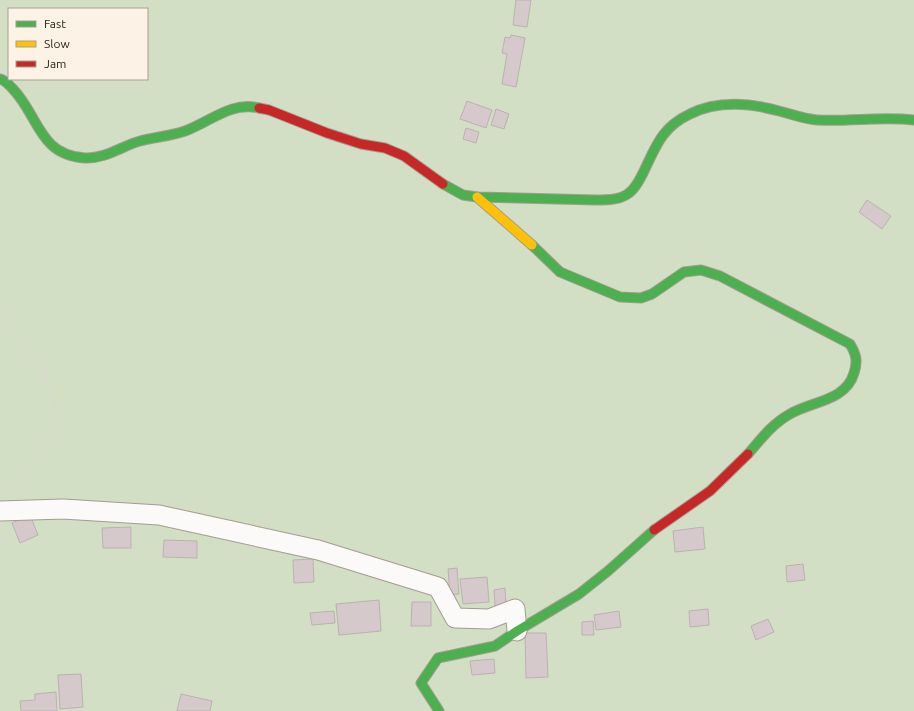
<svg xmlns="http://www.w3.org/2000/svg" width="914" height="711" font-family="Ubuntu,sans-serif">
  <rect width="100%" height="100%" fill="#eee1d2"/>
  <path fill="#d2dfc4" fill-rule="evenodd" d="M0,0H914V711H0ZM9,9H147V79H9Z"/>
  <path fill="#d5c9cc" stroke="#bbb2b0" d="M516,0H531L527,27L513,25Z
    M511,35L525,38L516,87L502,84L507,54L502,53L505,37L510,38Z
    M467,101L492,110L486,128L460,119Z
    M496,109L509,114L504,129L491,125Z
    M466,128L479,132L476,143L463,139Z
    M867,200L891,216L882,229L859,212Z
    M30,515L38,535L20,543L12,523Z
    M131,527V548H103L102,528Z
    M703,527L705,549L675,552L673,531Z
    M164,540L197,541V558L163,557Z
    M313,559L314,582L294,583L293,560Z
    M803,564L805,580L787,582L786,566Z
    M457,568L459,594L450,595L448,569Z
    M487,577L489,602L463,604L460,579Z
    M505,588L506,605L495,606L494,590Z
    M379,600L381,631L339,635L336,604Z
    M412,602H431V626H411Z
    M708,609L709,625L690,627L689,611Z
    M334,611L335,623L312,625L310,613Z
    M619,611L621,627L596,630L594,615Z
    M768,619L774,632L756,640L751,626Z
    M593,621L594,635H582V622Z
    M525,633H546L548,677L526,678Z
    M494,659L495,673L472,675L470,661Z
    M81,674L83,707L60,709L58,675Z
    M56,692L57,711H21L20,701L35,700V694Z
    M181,694L212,701L210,711H177Z"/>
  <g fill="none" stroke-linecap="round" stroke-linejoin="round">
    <g stroke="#a59b8f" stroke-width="21">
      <path id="street" d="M0,511L63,509L159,515L318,550L438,587L455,618L489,619L515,609L517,631"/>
    </g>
    <g stroke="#a59b8f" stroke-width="11">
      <path id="fast" d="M0,79C5,80 8,84 12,88C39,115 38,155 85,158C105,159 122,146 140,141C155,137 171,136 185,131C210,122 231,101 259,108
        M443,184L463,195L477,197L596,200C607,200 620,200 629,193C636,188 640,179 644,171C656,146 662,127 690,114C718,100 750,103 779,111C791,114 804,119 817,120C849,122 882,116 914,120
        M532,245L560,272L620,297L641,298L652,294L684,272L701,270L720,276L850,344C856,354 858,361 854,373C846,401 812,401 790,414C772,424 761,439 748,454
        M439,711L421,683L438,658L495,646L517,631L579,594L608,571L654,530"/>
    </g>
    <g stroke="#a59b8f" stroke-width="11">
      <path id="slow" d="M477,197L532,245"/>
    </g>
    <g stroke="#a59b8f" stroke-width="11">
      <path id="jam" d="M259,108L269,110L327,133L361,144L385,148L404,156L443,184
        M654,530L710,491L748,454"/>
    </g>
    <path stroke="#dad6d1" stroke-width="2.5" stroke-dasharray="2 3" stroke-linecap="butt" d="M0,318L40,366L55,401L54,433L10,494"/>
    <use href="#street" stroke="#fcfaf8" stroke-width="19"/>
    <use href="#fast" stroke="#4caf50" stroke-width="9"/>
    <use href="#slow" stroke="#ffc107" stroke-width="9"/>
    <use href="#jam" stroke="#c62828" stroke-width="9"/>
  </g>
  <rect x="8" y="8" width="140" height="72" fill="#fcf2e6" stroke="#a89e93"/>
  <rect x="16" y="21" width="20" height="6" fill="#4caf50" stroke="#a89e93"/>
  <text x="44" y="28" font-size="12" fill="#2a2116">Fast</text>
  <rect x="16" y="41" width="20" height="6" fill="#ffc107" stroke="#a89e93"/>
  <text x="44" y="48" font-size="12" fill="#2a2116">Slow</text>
  <rect x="16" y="61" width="20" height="6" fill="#c62828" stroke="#a89e93"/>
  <text x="44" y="68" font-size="12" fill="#2a2116">Jam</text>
</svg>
